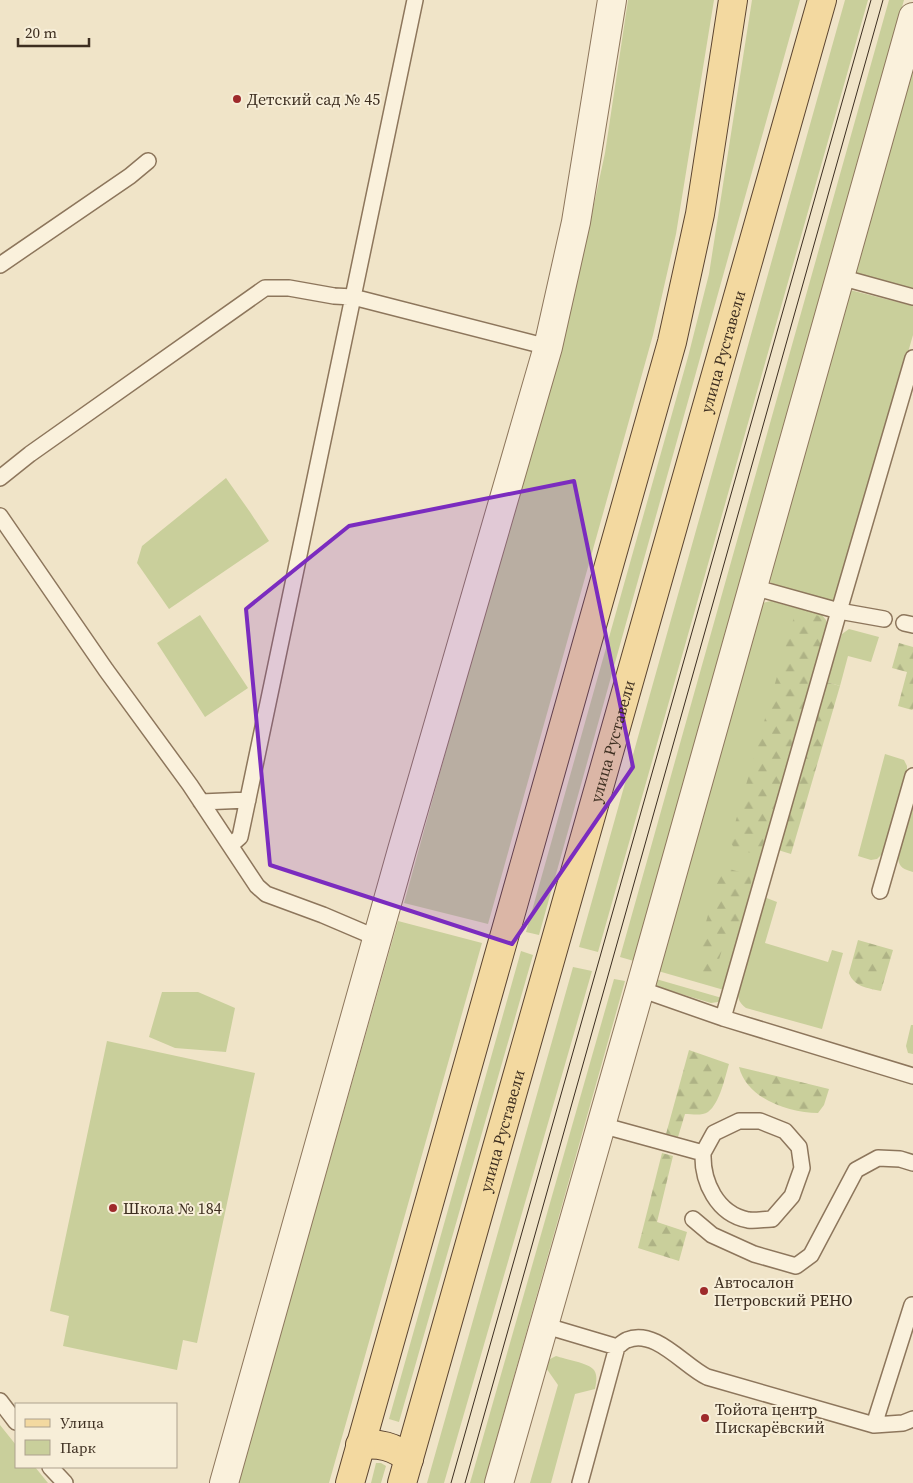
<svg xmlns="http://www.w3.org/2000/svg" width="913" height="1483" font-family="'Source Serif 4',serif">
  <defs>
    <pattern id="forest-firs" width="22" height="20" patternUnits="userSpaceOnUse" patternTransform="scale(1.25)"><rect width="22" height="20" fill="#c9cf9b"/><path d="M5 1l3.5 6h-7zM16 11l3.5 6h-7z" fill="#aeb285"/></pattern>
  </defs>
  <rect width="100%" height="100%" fill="#f0e4c8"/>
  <path fill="#c9cf9b" d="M628,0H714L676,234L653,335L488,924L404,903L583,255L605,153Z
    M752,0H800L539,935L526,932L688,357L709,274Z
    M845,0H868L598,952L579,947Z
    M889,0H904L634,961L620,957Z
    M913,68V289L855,274Z
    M850,290L913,306V335L838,595L833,600L827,602L775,586L768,580Z
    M226,478L250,512L269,541L169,609L137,563L142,546Z
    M771,601L822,615L826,620L828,626L724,990L658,971L762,603Z
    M200,615L248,688L205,717L157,643Z
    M849,629L879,637L871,662L848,656L840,686L827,682L842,634Z
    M885,754L904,760L907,766V774L883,853L877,859L871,860L858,856Z
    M913,804V872C904,869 899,868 898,858Z
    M764,897L777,902L765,943L828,962L832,950L843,953L822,1029L746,1008C736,1000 738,996 739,984Z
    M398,921L482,943L329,1483H238Z
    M521,951L533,955L399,1422L389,1419Z
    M573,967L592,971L444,1483H427Z
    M614,979L625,981L484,1483H470Z
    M656,979L722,998L718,1002L711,1003L661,988L654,984Z
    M162,992H198L235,1008L226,1052L175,1048L149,1037Z
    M911,1025H913V1054L908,1053L906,1046Z
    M107,1041L255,1073L197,1343L183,1340L177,1370L63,1346L69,1316L50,1311Z
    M556,1356C564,1359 589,1363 594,1370C598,1376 596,1383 595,1389L575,1394L551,1483H530L558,1385L544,1365L548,1360Z
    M0,1425L16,1445V1467H35L48,1483H0Z
    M376,1463H381L386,1466L381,1483H371Z"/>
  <path fill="url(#forest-firs)" d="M796,610C806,613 824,613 826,626L761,851L754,854L734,848L730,841Z
    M899,643L913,647V709L912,710L898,706L907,672L892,668Z
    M827,682L840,686L791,854L778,850Z
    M726,868L750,875L751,883L738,932L725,940L717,966L712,973H704L699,968L700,943L720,873Z
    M858,940L893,950L881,991C868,988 854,987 849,973Z
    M689,1050L729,1064C725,1077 720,1103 708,1112C702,1116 692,1114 685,1114L678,1137L666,1134Z
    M739,1067L829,1089L824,1105L818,1113C789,1113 747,1099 739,1067Z
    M662,1153L673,1156L657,1222L687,1232L679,1261L638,1248Z"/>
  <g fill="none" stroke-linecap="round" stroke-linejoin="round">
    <g stroke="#8d765c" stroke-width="18">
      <path id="service" d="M0,265L130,176L148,161
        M840,277L913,297
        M0,478L30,454L265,288H289L334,296L353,297L415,0
        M0,516L106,670L190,785L257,886L266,894L323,915L377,938
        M884,619L839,611L913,358
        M904,623L913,625
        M201,802L248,800
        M231,845L240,837L353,297L548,347
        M880,891L913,776
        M640,989L723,1018L913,1076
        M723,1018L839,611L753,587
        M601,1125L703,1153C702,1182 717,1214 748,1220C755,1221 765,1219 772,1219L792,1196L802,1168L799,1147L785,1131L760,1121H739L714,1133L703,1153
        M693,1219L712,1235L754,1254L796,1266L811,1255L856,1170L878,1158L900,1159L913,1163
        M543,1325L617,1347C620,1345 624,1341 627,1340C655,1328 684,1366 707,1377L874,1425L903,1423L913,1419
        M0,1401L16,1422
        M874,1425L912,1305
        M50,1467L65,1483
        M580,1483L617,1347"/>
    </g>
    <g stroke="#8d765c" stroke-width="30">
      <path id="minor" d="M224,1483L402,850L548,347L576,222L612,0
        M499,1483L640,989L913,17"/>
    </g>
    <g stroke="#5b4430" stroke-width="30">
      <g id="primary">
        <path d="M360,1445C379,1443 394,1446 409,1459"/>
        <path d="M350,1483L672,342L700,214L733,0"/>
        <path id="s1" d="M402,1483L822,0"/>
      </g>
    </g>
    <use href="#service" stroke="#faf1dc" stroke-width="15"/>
    <use href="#minor" stroke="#faf1dc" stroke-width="28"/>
    <use href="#primary" stroke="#f3d9a0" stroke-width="28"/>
    <path stroke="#3d2e20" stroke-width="1" d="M451,1483L871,0
      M465,1483L883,0"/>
  </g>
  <path fill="#7b2cbf" fill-opacity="0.2" stroke="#7b2cbf" stroke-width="4" stroke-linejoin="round" d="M574,481L633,767L512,944L270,865L246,609L349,526Z"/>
  <g fill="#9e2a2b" stroke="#f7eed8" stroke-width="2">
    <circle cx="237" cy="99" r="5"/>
    <circle cx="113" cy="1208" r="5"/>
    <circle cx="704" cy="1291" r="5"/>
    <circle cx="705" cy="1418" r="5"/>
  </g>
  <g text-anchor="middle" stroke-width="4" stroke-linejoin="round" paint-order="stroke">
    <g font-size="16" fill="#3d2e20" stroke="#f7eed8" text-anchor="start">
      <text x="247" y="105">Детский сад № 45</text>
      <text x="123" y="1214">Школа № 184</text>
      <text x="714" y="1288">Автосалон<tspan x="714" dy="18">Петровский РЕНО</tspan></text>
      <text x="715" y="1415">Тойота центр<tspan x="715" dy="18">Пискарёвский</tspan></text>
    </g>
    <g font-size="16" fill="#3d2e20" stroke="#f7eed8">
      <text dy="6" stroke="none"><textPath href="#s1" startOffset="1176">улица Руставели</textPath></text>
      <text dy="6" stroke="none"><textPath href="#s1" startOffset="771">улица Руставели</textPath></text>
      <text dy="6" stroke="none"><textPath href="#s1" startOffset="366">улица Руставели</textPath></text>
    </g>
  </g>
  <rect x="15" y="1403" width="162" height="65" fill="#f7eed8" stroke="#ada18e"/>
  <rect x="25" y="1419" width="25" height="8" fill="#f3d9a0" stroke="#ada18e"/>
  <text x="60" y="1428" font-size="15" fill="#3d2e20">Улица</text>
  <rect x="25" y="1440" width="25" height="15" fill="#c9cf9b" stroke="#ada18e"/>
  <text x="60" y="1453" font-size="15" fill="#3d2e20">Парк</text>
  <path d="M18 38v8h71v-8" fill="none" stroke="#3d2e20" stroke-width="2.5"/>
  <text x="25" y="38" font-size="15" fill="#3d2e20" stroke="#f7eed8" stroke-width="4" paint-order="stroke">20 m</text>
</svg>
